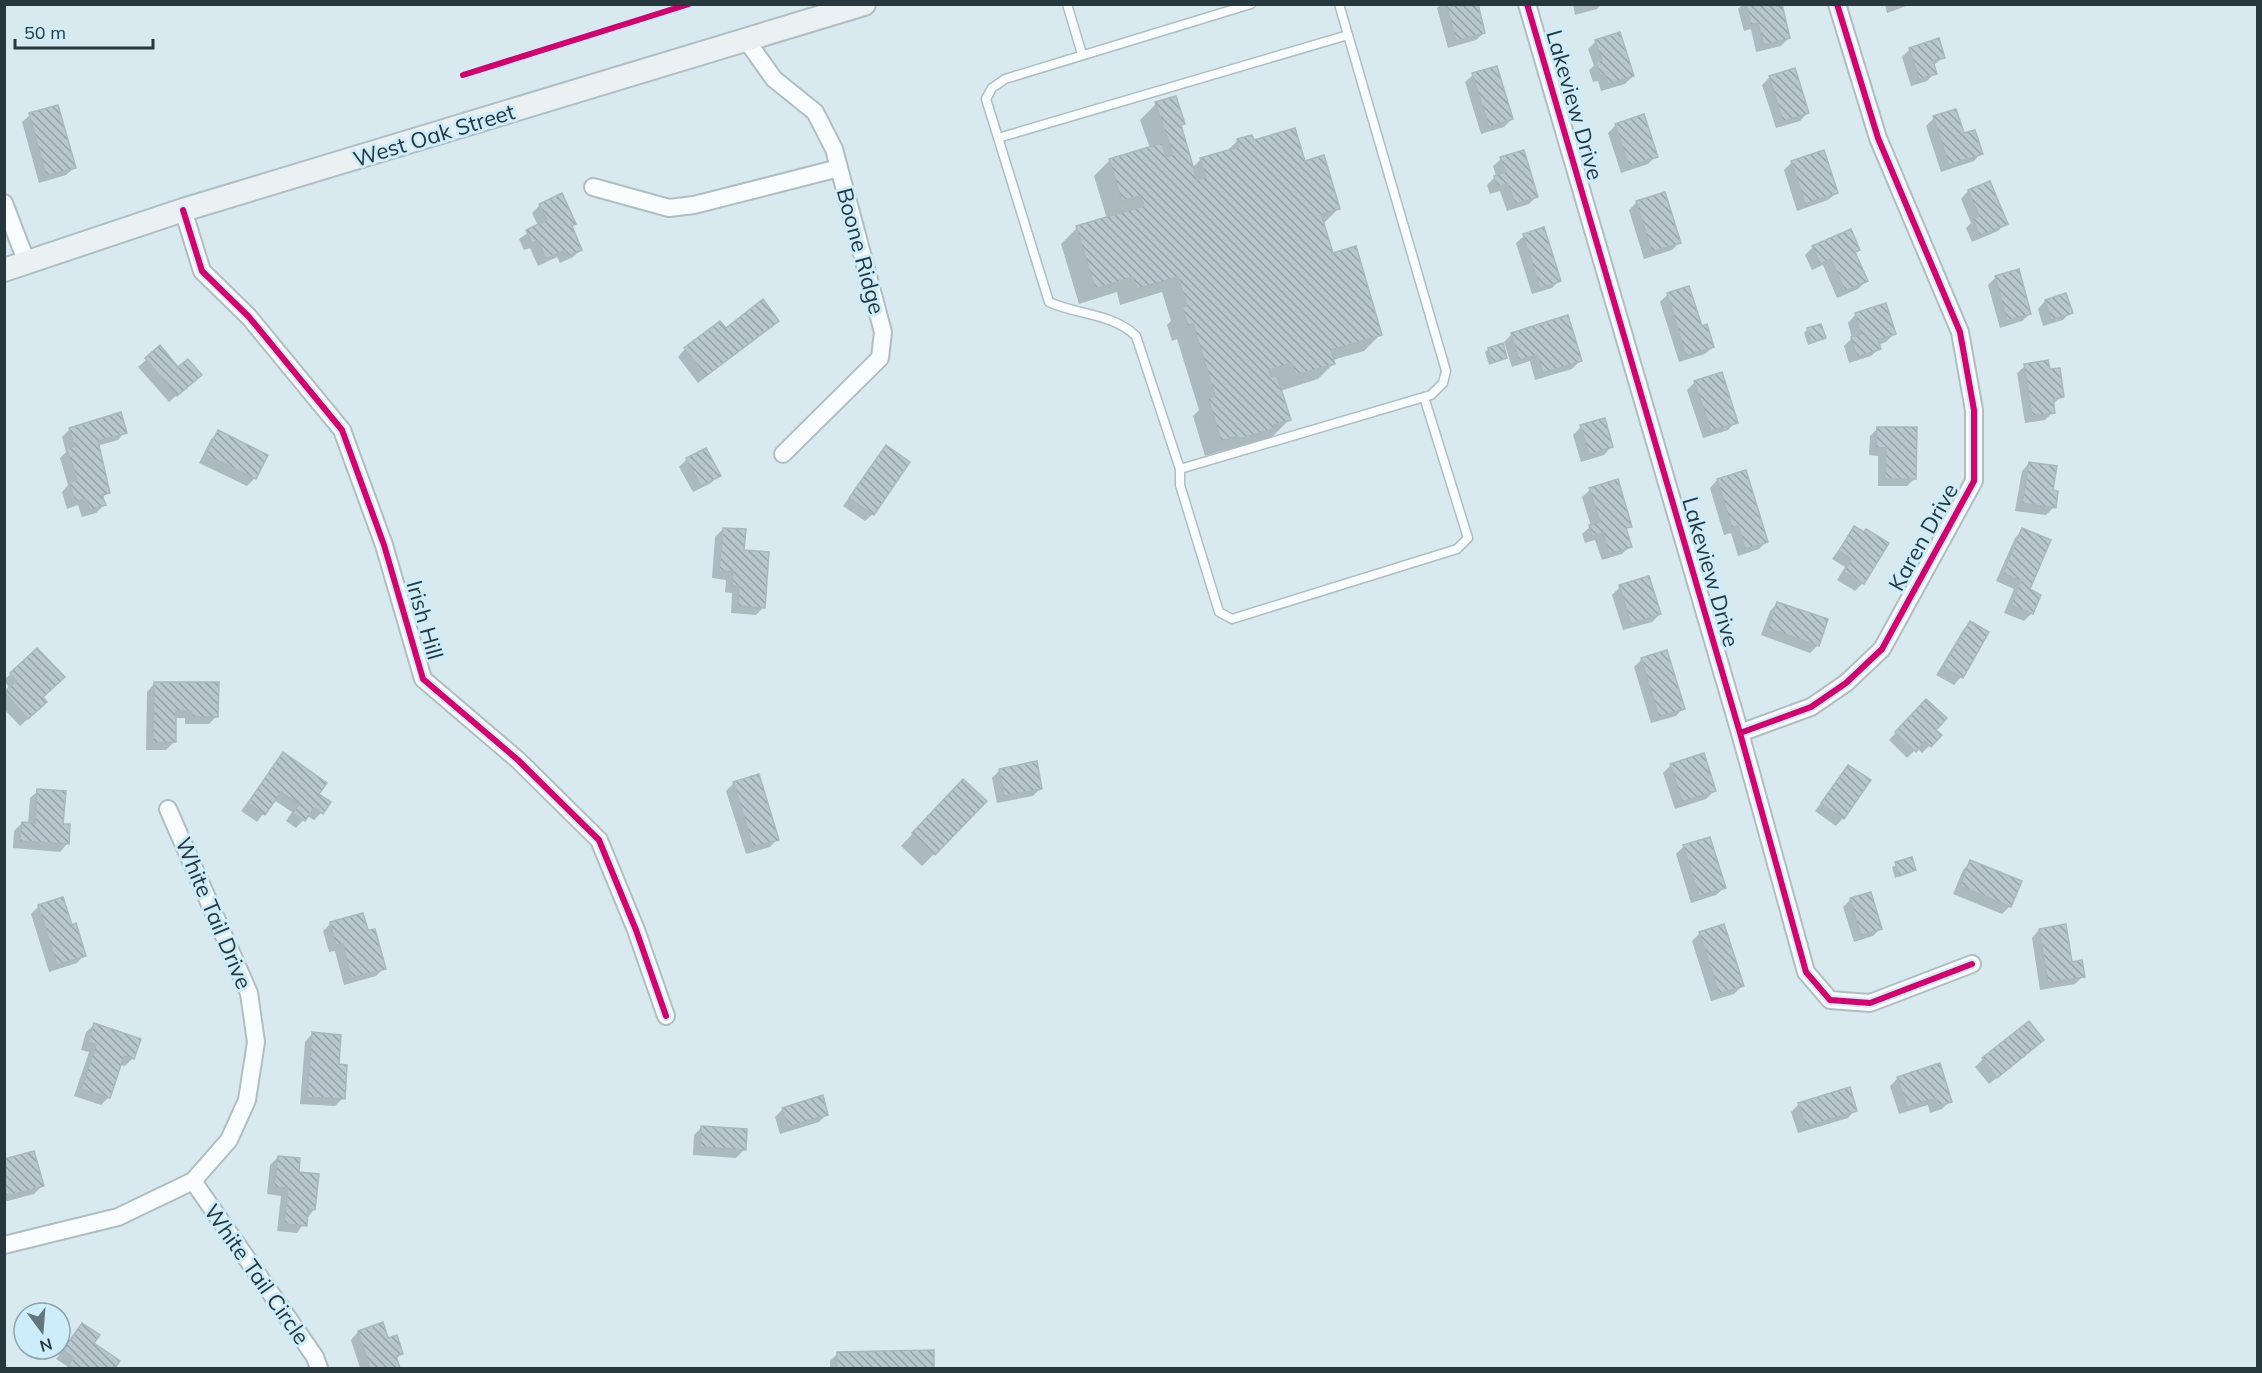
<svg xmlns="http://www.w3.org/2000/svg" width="2262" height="1373" font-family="Mulish,sans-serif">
  <defs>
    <pattern id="building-back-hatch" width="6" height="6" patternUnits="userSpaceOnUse" patternTransform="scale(1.5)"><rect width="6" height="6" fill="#b8c7ce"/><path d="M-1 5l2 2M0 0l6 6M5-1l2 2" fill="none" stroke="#96a2a9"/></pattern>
  </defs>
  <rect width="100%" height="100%" fill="#d8e9f0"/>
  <path fill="#0003" d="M1441,4H1476L1484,33L1476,40L1448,48L1437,8Z
    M1573,4H1601L1597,9L1575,15Z
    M1743,4H1780L1789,38L1781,46L1756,52L1751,29L1744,31L1738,9Z
    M1885,4H1912L1887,13Z
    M1596,41L1633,76L1625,84L1601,91L1598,81L1593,82L1589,70L1594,66L1588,49Z
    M1910,49L1943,57L1933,66L1935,73L1927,81L1911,86L1902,57Z
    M1473,75L1512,119L1504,127L1481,134L1465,82Z
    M1770,77L1807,113L1800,121L1776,128L1762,85Z
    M1156,104L1183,124L1180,127L1192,168L1201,159L1226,152L1238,140L1253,142L1304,162L1338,209L1323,224L1332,255L1380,335L1364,351L1333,360L1334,363L1318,379L1280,391L1289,420L1273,436L1223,455L1222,451L1205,456L1193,416L1199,410L1177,339L1172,341L1167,325L1171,321L1162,292L1120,305L1117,292L1079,304L1061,244L1077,228L1107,219L1094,176L1110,160L1150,148L1140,120Z
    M1955,111L1963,135L1981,153L1974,161L1941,172L1926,126L1934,118Z
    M30,115L74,168L66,175L39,183L22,122Z
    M1616,125L1656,156L1648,164L1621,173L1608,133Z
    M1501,159L1536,197L1529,204L1507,211L1500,191L1490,194L1487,185L1496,176L1493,166Z
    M1792,162L1836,193L1828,200L1797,211L1784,170Z
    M1989,183L2006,223L1998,231L1972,242L1966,228L1971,223L1961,199L1968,191Z
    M1664,194L1680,242L1672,250L1644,259L1629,210L1636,203Z
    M540,205L574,224L571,227L581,249L573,257L560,263L557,257L538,266L530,248L524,250L519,239L538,226L532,213Z
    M1524,236L1560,280L1552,288L1532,294L1516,243Z
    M1813,247L1858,249L1854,254L1866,281L1858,289L1837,298L1823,265L1812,270L1805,255Z
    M1996,277L2030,314L2022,321L2000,328L1988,285Z
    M1668,294L1701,328L1713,347L1705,354L1679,362L1660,302Z
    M2045,301L2071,312L2063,320L2043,326L2038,309Z
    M1885,305L1894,334L1886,342L1878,345L1879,349L1871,356L1849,363L1844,346L1852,338L1848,323L1855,315Z
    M777,321L698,383L678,357L685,349Z
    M1808,329L1824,338L1808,345L1804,333Z
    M1512,334L1580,361L1572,369L1535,380L1530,361L1512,367L1504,342Z
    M160,348L192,382L169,402L138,367Z
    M1489,349L1505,358L1489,365L1485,352Z
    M2025,366L2048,371L2062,396L2052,405L2053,412L2045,420L2025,423L2017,373Z
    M1695,382L1736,422L1728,430L1703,438L1687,390Z
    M1581,427L1611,447L1604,455L1581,462L1573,435Z
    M1878,428L1914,479L1907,486H1878V456L1869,455L1870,436Z
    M70,429L125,432L118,440L97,446L108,492L102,498L104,505L96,513L82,517L78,505L67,509L62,492L68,485L60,458L66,452L62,437Z
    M218,432L266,455L254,479L247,486L199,463L211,439Z
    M886,447L873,514L865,521L843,506Z
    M687,459L719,475L711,483L693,492L679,467Z
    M2029,463L2051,491L2054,507L2046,515L2015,511L2022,471Z
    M1717,480L1766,542L1759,549L1738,556L1731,533L1724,535L1710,488Z
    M1590,490L1630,526L1625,531L1630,546L1622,554L1602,560L1595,540L1585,543L1582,534L1591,526L1582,497Z
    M1854,528L1863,583L1855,591L1837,580L1845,567L1832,559Z
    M723,529L742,551L763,608L756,615L731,613L732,593L725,592L726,580L712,578L715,537Z
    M2023,530L2032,613L2024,621L2004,613L2014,589L1996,581L2015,538Z
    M1620,587L1660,614L1652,622L1623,630L1612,595Z
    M1778,603L1818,645L1810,653L1761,635L1770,611Z
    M1970,622L1961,677L1954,685L1936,675L1963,630Z
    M37,650L41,698L38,710L20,726L4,709V694L10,689L4,680Z
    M1642,659L1683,708L1676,716L1651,723L1634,667Z
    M154,684L217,716L209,724H185V718H174V742L166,750H146L147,692Z
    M1926,701L1934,730L1940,735L1922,753L1917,748L1907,758L1889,740Z
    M283,754L317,795L321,813L314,820L307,816L296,828L286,821L292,812L274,800L257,822L241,811Z
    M1671,765L1714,791L1706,799L1675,809L1663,773Z
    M1848,767L1843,818L1836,826L1815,811Z
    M1000,770L1041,788L1033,796L997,803L992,778Z
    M734,783L777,839L770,847L746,854L726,791Z
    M38,791L62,825L67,844L60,852L13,848L14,831L22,823L28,824L30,798Z
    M951,793L934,854L922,866L901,846Z
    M1684,846L1724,888L1716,895L1691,903L1676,854Z
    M1911,859L1914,870L1895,878L1892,867Z
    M1971,862L2010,906L2002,914L1953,894L1963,870Z
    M1851,899L1880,929L1873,936L1854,942L1843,907Z
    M39,906L71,927L84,955L77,963L49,972L31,914Z
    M331,923L384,968L376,976L344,985L335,951L329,952L323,931Z
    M2039,930L2083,976L2075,984L2040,990L2032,938Z
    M1700,933L1742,986L1734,994L1711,1001L1692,941Z
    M94,1025L133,1058L125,1066L120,1065L109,1097L101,1105L74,1096L89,1052L81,1050L86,1032Z
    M312,1034L337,1065L343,1098L335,1106L300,1104L305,1042Z
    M2042,1040L1989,1084L1975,1067L1983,1059Z
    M1898,1078L1950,1101L1942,1109L1930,1113L1928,1105L1899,1114L1890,1086Z
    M1799,1104L1855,1110L1848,1118L1798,1133L1791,1112Z
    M783,1109L827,1114L819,1122L780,1134L775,1117Z
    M702,1127L744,1150L736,1158L693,1155L694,1135Z
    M278,1157L297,1174L314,1209L297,1233L277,1231L281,1196L267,1194L270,1165Z
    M4,1161L42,1186L34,1194L4,1202Z
    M82,1325L92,1344L118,1362L114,1368H66L67,1366L56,1359Z
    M358,1332L387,1340L401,1354L395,1360L398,1368H360L351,1340Z
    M932,1352V1368H830V1361L838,1353Z"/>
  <path fill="url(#building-back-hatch)" stroke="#aab8be" stroke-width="1.5" d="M1446,4H1478L1485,33L1456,41Z
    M1746,4H1782L1790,38L1764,45L1758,23L1751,25Z
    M1620,32L1634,76L1608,84L1605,74L1600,76L1596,61L1602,60L1595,40Z
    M1939,38L1945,58L1933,61L1937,74L1919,79L1909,48Z
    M1497,66L1513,119L1489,127L1472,73Z
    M1795,68L1809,113L1783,122L1769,76Z
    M1176,96L1185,124L1181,125L1197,180L1206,177L1200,158L1239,147L1237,139L1252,135L1254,140L1295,128L1305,161L1324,155L1340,209L1321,214L1333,253L1356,246L1382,335L1331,350L1335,364L1296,375L1292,363L1269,370L1271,377L1277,376L1291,420L1274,425L1275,428L1239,439L1238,436L1221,441L1208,398L1215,396L1193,324L1188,326L1182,307L1187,306L1178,277L1137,289L1133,277L1095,289L1076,226L1144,206L1140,196L1122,201L1109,159L1162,143L1166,157L1173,155L1155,102Z
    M58,105L76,168L46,176L29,113Z
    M1956,109L1964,133L1975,130L1983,154L1949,165L1933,116Z
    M1644,114L1658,157L1629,166L1615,124Z
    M1524,150L1538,197L1515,204L1508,184L1497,187L1494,176L1505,172L1500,157Z
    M1824,150L1838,193L1805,204L1791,161Z
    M1990,181L2008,224L1980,236L1973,219L1979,216L1968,190Z
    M1665,192L1681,243L1652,252L1636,201Z
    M562,193L576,224L572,226L582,250L568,256L565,250L546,259L538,241L532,243L526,230L547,220L539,204Z
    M1544,227L1561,281L1540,288L1523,234Z
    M1851,229L1860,250L1855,252L1868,281L1845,291L1831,259L1820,264L1812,246Z
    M2019,269L2031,314L2007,321L1995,276Z
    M1689,286L1702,326L1707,324L1714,347L1686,356L1667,293Z
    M2066,293L2073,313L2051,320L2045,300Z
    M763,299L779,321L706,376L684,348L720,321L726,328Z
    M1886,303L1896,334L1878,340L1881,349L1857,357L1851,337L1861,334L1855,313Z
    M1568,315L1582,361L1543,373L1537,355L1519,360L1511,333Z
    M1821,324L1826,338L1811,343L1807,328Z
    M1503,343L1507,358L1492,363L1488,348Z
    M160,345L178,367L188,359L202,375L177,396L145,358Z
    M2048,360L2050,369L2060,368L2064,397L2053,399L2055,413L2032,416L2024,364Z
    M1722,372L1738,423L1711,431L1694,381Z
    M121,412L127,433L98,441L110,493L102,495L106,505L90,510L86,499L75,502L69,482L77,480L67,449L74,446L69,428Z
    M1605,418L1613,447L1589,455L1580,425Z
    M1877,427H1917L1916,479H1885L1886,448H1876Z
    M218,430L268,455L256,479L206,455Z
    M886,445L910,462L874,515L849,498Z
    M706,448L721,476L701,486L686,458Z
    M2029,462L2057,466L2053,490L2058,491L2056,508L2022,503Z
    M1746,470L1768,542L1745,549L1738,526L1732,528L1717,479Z
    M1618,479L1632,527L1626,528L1632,547L1609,554L1603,533L1592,536L1589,525L1600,522L1589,488Z
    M1854,526L1864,532L1866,529L1889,543L1864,584L1844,572L1851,559L1839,551Z
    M723,528L746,529L744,550L769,552L765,608L738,606L739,586L732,585L733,572L719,571Z
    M2022,528L2051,540L2030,589L2041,595L2033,614L2011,605L2021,581L2003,573Z
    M1649,576L1661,614L1631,624L1619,585Z
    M1777,602L1828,619L1819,646L1768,628Z
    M1970,621L1989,632L1963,678L1943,667Z
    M37,648L65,677L43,697L47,702L28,719L4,692L17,681L10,673Z
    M1667,650L1685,709L1659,717L1641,658Z
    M154,682H219L218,717H192V711H176V742L153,743Z
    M1926,699L1947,718L1936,730L1942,735L1931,747L1925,741L1916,752L1895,732Z
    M283,752L327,783L319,794L331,802L323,814L314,808L305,821L293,813L299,804L281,792L265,815L248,803Z
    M1704,753L1716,791L1682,802L1670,764Z
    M1037,761L1042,789L1004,796L999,769Z
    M1848,765L1871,780L1844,819L1821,803Z
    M759,774L779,840L753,847L733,782Z
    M963,779L987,801L935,855L912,833Z
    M37,789L66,791L63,824H70L69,844L20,841L22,822L35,823Z
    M1710,837L1726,888L1699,896L1683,845Z
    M1912,857L1916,870L1899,876L1895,862Z
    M1970,860L2022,881L2011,907L1960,886Z
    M1871,892L1882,929L1861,936L1850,898Z
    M63,897L72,925L76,923L86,956L57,965L38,905Z
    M363,913L368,930L375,929L386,969L351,978L343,944L336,945L330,922Z
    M1724,924L1744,986L1719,994L1699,932Z
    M2066,924L2072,962L2082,960L2085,977L2048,983L2039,929Z
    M2029,1021L2044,1040L1997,1078L1982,1058Z
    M94,1023L141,1039L134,1059L124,1056L110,1098L81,1089L96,1045L88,1042Z
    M312,1032L341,1035L339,1064L347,1065L345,1099L307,1097Z
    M1940,1063L1952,1102L1938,1106L1936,1098L1907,1107L1897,1077Z
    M1850,1087L1857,1111L1806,1127L1798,1103Z
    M823,1095L828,1115L788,1127L782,1108Z
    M701,1126L747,1129L746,1150L700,1147Z
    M34,1151L44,1186L4,1197V1159Z
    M278,1156L300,1158L299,1172L319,1174L315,1210L308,1209L307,1226L284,1224L288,1188L274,1187Z
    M383,1322L388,1338L397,1335L403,1354L396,1356L400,1368H370L358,1331Z
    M82,1323L100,1335L94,1343L120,1361L115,1368H73L68,1365L74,1358L63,1350Z
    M934,1350V1368H837V1352Z"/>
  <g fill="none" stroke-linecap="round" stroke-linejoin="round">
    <g stroke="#afbec3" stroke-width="11">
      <path id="service" d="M1067,4L1082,54
        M1251,4L1005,79L992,88L986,99L1049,302C1077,315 1112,313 1136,336L1180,469L1431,395L1443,383L1446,371L1339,4
        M998,138L1348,35
        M1180,469V485L1219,612L1232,619L1457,549L1468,538L1424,397"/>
    </g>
    <g stroke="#afbec3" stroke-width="20">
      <path id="minor" d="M1527,4L1740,733L1806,972L1830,1000L1870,1003L1972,964
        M747,41L774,79L815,112L834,149L883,332L880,358L783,454
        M593,187L669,208L694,205L839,168
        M4,203L27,263
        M183,210L202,271L249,317L342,430L384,545L423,679L518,760L599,840L636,930L666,1016
        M1740,733L1811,707L1846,683L1882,649L1974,481V410L1960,332L1878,138L1837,4
        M193,1181L315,1357L319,1368
        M4,1245L118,1217L193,1181L229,1140L247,1100L256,1042L249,993L168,809"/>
    </g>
    <g stroke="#afbec3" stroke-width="26">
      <path id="secondary" d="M4,270L183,210L864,4"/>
    </g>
    <use href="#service" stroke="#f9fcfd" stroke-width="8"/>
    <use href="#minor" stroke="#f9fcfd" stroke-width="16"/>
    <use href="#secondary" stroke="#ebf1f3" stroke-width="22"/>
    <g stroke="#cdedfb" stroke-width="10">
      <path id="cycleway" d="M1527,4L1740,733L1806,972L1830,1000L1870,1003L1972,964
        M463,75L689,4
        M183,210L202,271L249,317L342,430L384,545L423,679L518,760L599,840L636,930L666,1016
        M1740,733L1811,707L1846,683L1882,649L1974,481V410L1960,332L1878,138L1837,4"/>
    </g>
    <use href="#cycleway" stroke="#d6006c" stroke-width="6"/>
  </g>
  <g text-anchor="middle" stroke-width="6" stroke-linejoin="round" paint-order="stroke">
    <g font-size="22" fill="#27373e" stroke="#cdedfb">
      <text transform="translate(1575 105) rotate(74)" y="8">Lakeview Drive</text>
      <text transform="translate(434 135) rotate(-17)" y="8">West Oak Street</text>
      <text transform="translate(861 251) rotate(75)" y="8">Boone Ridge</text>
      <text transform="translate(1923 537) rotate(-61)" y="8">Karen Drive</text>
      <text transform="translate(1711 572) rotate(74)" y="8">Lakeview Drive</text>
      <text transform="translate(425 620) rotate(74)" y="8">Irish Hill</text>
      <text transform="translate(214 913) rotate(67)" y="8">White Tail Drive</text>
      <text transform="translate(257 1274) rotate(55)" y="8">White Tail Circle</text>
    </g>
  </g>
  <rect width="2262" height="1373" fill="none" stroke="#27373e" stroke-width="12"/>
  <g transform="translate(42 1331) rotate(164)"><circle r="28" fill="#cdedfb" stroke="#8ba4af" stroke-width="1.5"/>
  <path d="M0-4.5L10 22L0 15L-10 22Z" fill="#65757c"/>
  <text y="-9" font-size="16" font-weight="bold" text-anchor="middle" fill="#27373e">N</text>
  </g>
  <path d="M15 39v9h138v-9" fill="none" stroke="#27373e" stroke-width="3"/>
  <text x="24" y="39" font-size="18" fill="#27373e" stroke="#cdedfb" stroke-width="4.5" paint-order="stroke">50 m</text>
</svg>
